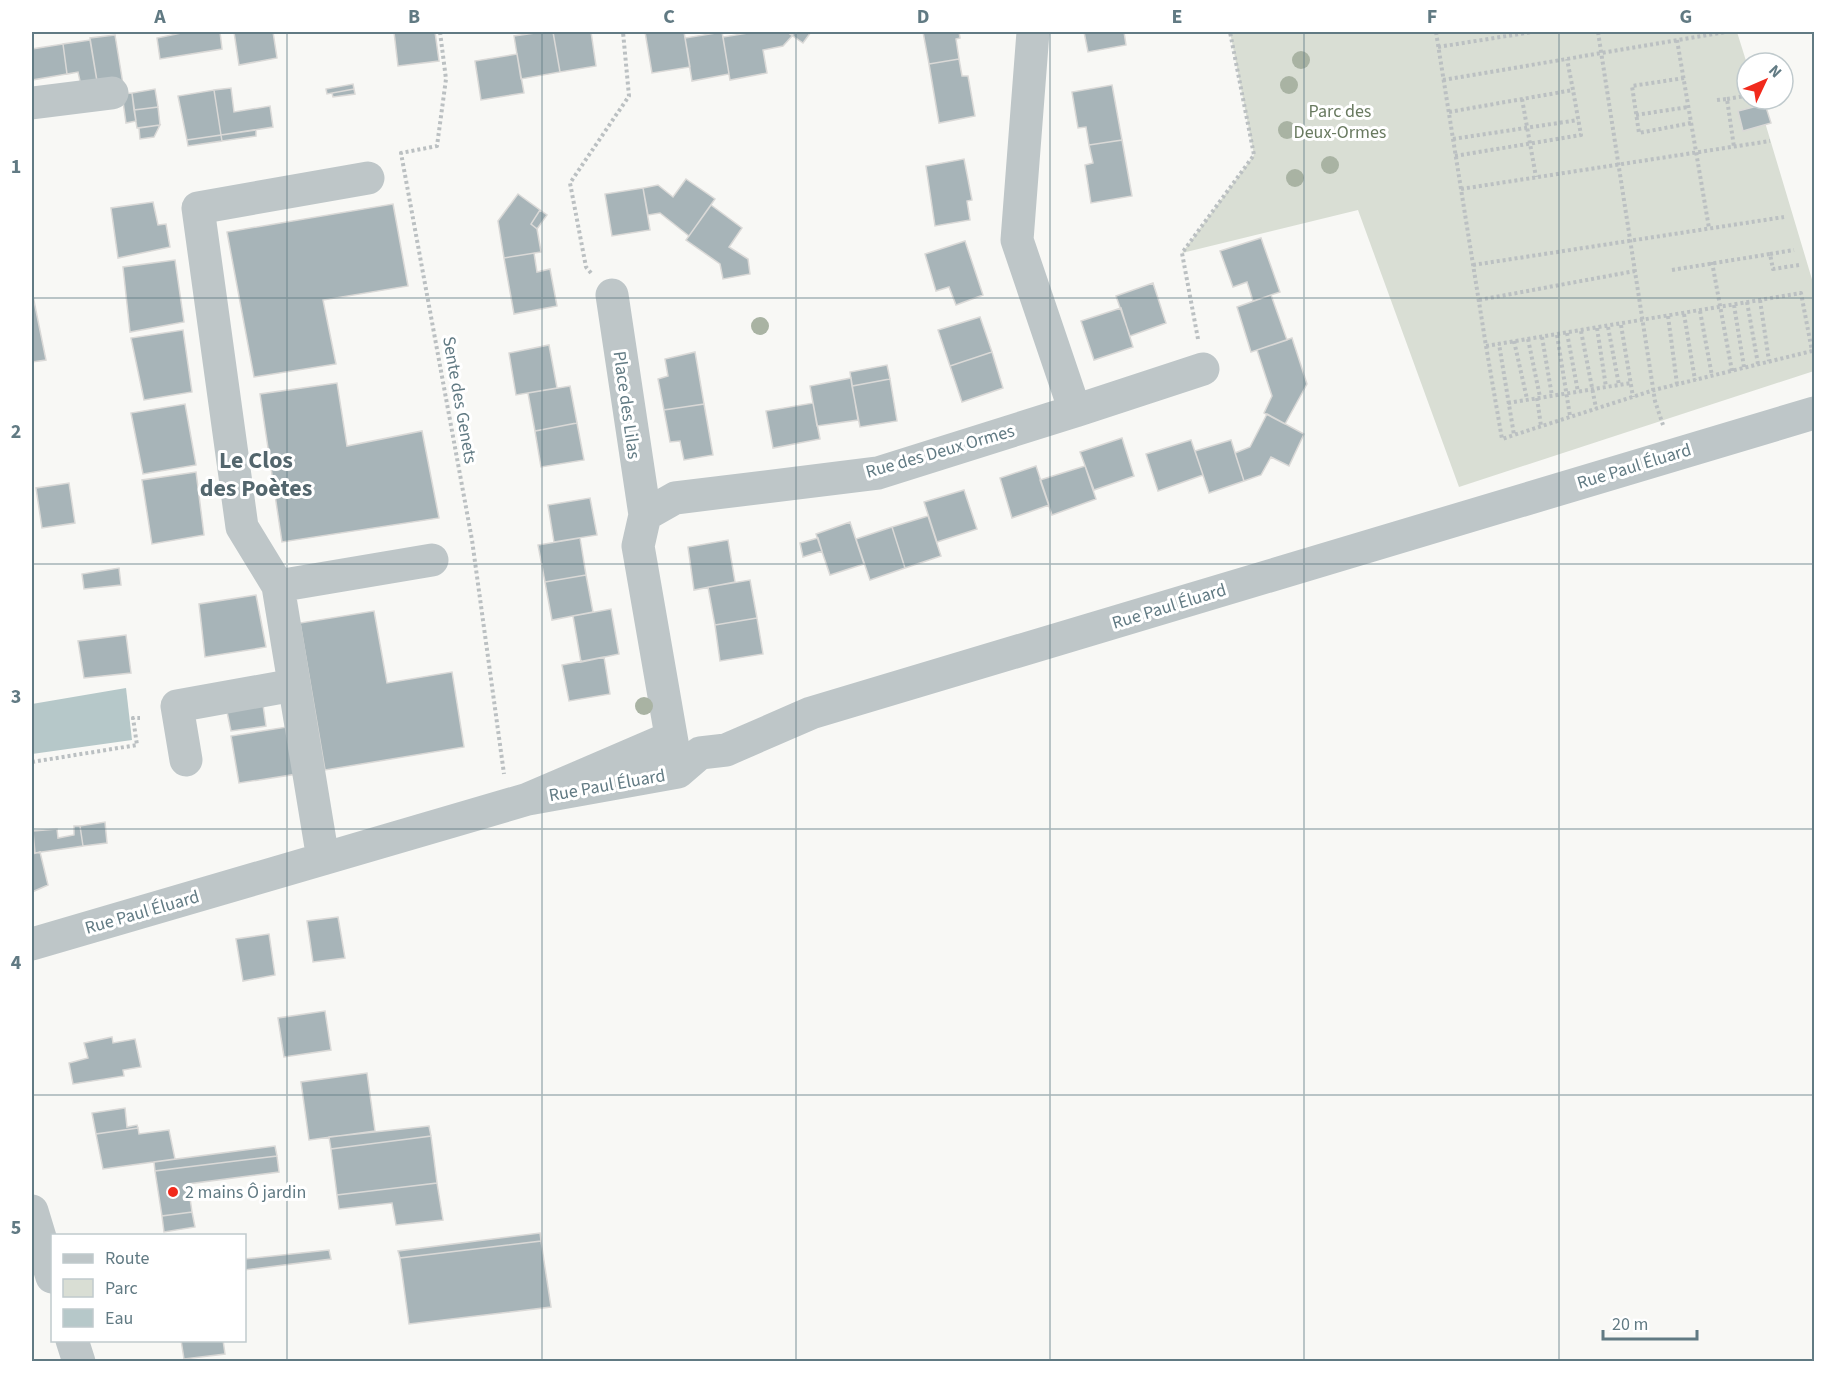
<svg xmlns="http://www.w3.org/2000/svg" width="1846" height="1393" font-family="'Source Sans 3',sans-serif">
  <rect width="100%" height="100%" fill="#f8f8f5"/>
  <path fill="#d9ded4" d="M1230,32H1737L1747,64V99H1758L1814,286V371L1459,487L1358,210L1182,253L1254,155Z"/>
  <path fill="#b6c8c9" d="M126,688L132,740L32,754V704Z"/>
  <path fill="#a7b4b8" stroke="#dad9d7" stroke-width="1.5" d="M186,32H220L222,49L160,59L157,38Z
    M234,32H273L277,58L239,65Z
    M394,32H435L439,61L398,66Z
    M542,32H553L560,72L521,79L514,36Z
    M553,32H591L596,66L560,72Z
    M645,32H684L690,67L652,73Z
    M722,32L729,74L692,81L685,38Z
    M754,32H787L793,35L783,46L763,50L767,73L730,80L723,37Z
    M787,32H811L803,43Z
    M923,32H959L960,38L956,39L959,59L929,64Z
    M1084,32H1124L1126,45L1088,52Z
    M115,35L123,84L98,87L90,38Z
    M90,40L98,87L82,90L78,72L67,74L63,44Z
    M63,44L67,74L32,80V49Z
    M517,54L524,93L481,100L475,61Z
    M959,59L962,76H968L975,116L939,123L929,64Z
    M353,84L354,89L327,94L326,89Z
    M1112,85L1122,140L1089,145L1086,127L1078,128L1072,92Z
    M231,88L234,112L270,106L273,127L221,135L214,90Z
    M155,89L158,107L134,110L132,93Z
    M354,89L355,94L333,97L332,93Z
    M214,90L221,135L187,140L178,96Z
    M132,93L136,121L126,123L122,94Z
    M1765,104L1771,123L1743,131L1738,111Z
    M158,107L160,125L137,128L134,110Z
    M160,125L154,137L140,139L139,128Z
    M256,130V136L222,141L221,135Z
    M221,135L222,141L188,146L187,140Z
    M1122,140L1132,196L1091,203L1085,165L1093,163L1089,145Z
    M964,159L972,200L967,201L970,220L935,226L926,166Z
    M686,179L715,199L689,236L660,213L648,215L643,188L658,185L673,197Z
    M643,188L650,230L612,236L605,194Z
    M518,194L540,210L531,224L537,229L541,252L504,258L498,221Z
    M153,202L158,225L166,224L170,247L118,258L111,208Z
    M393,204L408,286L323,300L336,364L254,377L227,232Z
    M711,205L742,228L729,247L748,259L750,274L723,279L720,264L686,240Z
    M540,210L547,215L537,229L531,224Z
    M1261,238L1280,292L1253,301L1247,282L1233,287L1220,251Z
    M965,241L983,295L956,305L949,287L936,291L925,254Z
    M534,253L537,272L550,269L557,306L514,314L504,258Z
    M175,260L184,322L130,332L123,267Z
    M1153,283L1166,323L1130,336L1116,296Z
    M32,291L46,360L32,362Z
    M1271,295L1287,340L1251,352L1237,307Z
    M1121,308L1133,347L1094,360L1081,321Z
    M980,317L992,352L950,366L938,330Z
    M183,330L192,392L144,400L131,338Z
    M1292,338L1307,384L1285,424L1264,413L1272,396L1257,350Z
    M549,345L557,388L516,395L509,353Z
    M695,352L704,404L664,410L658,379L668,376L665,359Z
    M992,352L1003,388L962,402L950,366Z
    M887,365L890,379L852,386L850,372Z
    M851,378L858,420L817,426L810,386Z
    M890,379L897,421L860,427L852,386Z
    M337,383L347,446L422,431L439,518L282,542L260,394Z
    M570,386L577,423L535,431L528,393Z
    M813,403L820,439L773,448L766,411Z
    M185,404L196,465L143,474L131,413Z
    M704,404L713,455L684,460L680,441L670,442L664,410Z
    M1267,414L1304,434L1289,466L1271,457L1261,475L1244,481L1235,453L1250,447Z
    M577,423L584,460L541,467L535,431Z
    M1122,438L1134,476L1094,490L1080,452Z
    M1191,440L1203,475L1158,491L1146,454Z
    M1231,440L1244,481L1209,493L1195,451Z
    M1036,466L1049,505L1012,518L1000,478Z
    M1085,466L1096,499L1052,515L1040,480Z
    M196,472L204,535L152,544L142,480Z
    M69,483L75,523L42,528L36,488Z
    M964,490L977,529L937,542L924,502Z
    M590,498L597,535L554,542L548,505Z
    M928,516L941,556L905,568L892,527Z
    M850,522L864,564L830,575L816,534Z
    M892,527L905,568L870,580L856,539Z
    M580,538L586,575L545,582L538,545Z
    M818,538L822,551L803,557L800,543Z
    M728,540L735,582L694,590L688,547Z
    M119,568L121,585L84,589L82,574Z
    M586,575L593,612L552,620L545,582Z
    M750,580L757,618L715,625L708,587Z
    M256,595L266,647L205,657L199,604Z
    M611,609L619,654L581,662L573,616Z
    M374,611L387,683L452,672L464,747L325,770L300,623Z
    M757,618L763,654L720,661L715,625Z
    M126,635L131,673L84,678L78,641Z
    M604,657L610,694L569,701L562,665Z
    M263,705L266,726L231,731L227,712Z
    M293,726L297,774L239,783L231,736Z
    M105,822L107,843L83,846L80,826Z
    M74,826H80L83,846L35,853L33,831L57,829L58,838L74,835Z
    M40,852L48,885L32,892V854Z
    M338,917L345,958L313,962L307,921Z
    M269,934L275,975L243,981L236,939Z
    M325,1011L331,1050L284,1057L278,1018Z
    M112,1037L113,1043L135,1039L141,1067L123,1070L124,1076L73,1084L69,1063L88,1058L84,1043Z
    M367,1073L375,1131L309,1140L301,1082Z
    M125,1108L127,1127L137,1125L138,1128L96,1134L92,1113Z
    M429,1126L431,1136L331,1149L329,1137Z
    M138,1128L139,1134L169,1130L175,1159L103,1169L96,1134Z
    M431,1136L437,1183L337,1195L331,1149Z
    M275,1146L277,1156L155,1171L154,1162Z
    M277,1156L279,1172L188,1184L192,1212L162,1216L155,1171Z
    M437,1183L443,1220L396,1225L392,1203L339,1209L337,1195Z
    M192,1212L195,1227L164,1232L162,1216Z
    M540,1233L541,1241L400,1258L398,1251Z
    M541,1241L551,1307L409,1324L400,1258Z
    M329,1250L331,1259L244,1270V1259Z
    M181,1340H223L225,1354L184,1359Z"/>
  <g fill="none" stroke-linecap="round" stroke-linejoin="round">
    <path stroke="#bbc0c2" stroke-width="4" stroke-dasharray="3 3" stroke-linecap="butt" d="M440,32L446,79L437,146L401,153L472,540L504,774
      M1436,32L1486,346L1801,293L1812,351L1654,390L1514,435L1499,344
      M1598,32L1655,401L1663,425
      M1677,40L1709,228
      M1438,47L1532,32
      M1684,78L1632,86L1639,133L1691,123
      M1443,80L1725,32
      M1522,99L1536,177
      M1727,99L1745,96
      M1717,100L1727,99L1734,147
      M1449,112L1573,90L1567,59
      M1636,115L1688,107
      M1453,139L1578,120
      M1455,156L1581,135L1573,90
      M1461,189L1770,141
      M1770,254L1794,250
      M1712,262L1732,371
      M1473,265L1784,217
      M1672,270L1770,254L1773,269L1799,265
      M591,273L586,267L570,183L629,96L623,32
      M1479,300L1635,271
      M1760,300L1769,361
      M1747,302L1758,364
      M1734,305L1744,367
      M1700,311L1712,376
      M1684,314L1695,380
      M1668,316L1677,384
      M1621,325L1633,397
      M1608,327L1619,385
      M1597,328L1606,387
      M1581,331L1596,408
      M1567,333L1578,392
      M1557,335L1570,416
      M1542,337L1552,396
      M1198,339L1182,253L1254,155L1230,32
      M1528,339L1540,397
      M1514,341L1527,399
      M1486,346L1502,439L1514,435
      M1537,398L1541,426
      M1508,403L1631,383
      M32,762L137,745L133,718H140"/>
    <path stroke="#bec6c8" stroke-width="33" d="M32,103L112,93
      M612,295L645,515
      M1075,411L1203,369
      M278,586L432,560
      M670,738L528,799L678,772L700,753L726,750L811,713L1814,413
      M675,759L638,546L645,515L675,498L878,473L1075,411L1017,240L1033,32
      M186,760L177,706L294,685
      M323,859L278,586L242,527L198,208L368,178
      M32,944L528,799
      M32,1211L52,1277
      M72,1340L79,1362"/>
  </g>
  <g fill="#a9b3a3">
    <circle cx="1301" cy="60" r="9"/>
    <circle cx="1289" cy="85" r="9"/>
    <circle cx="1287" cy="130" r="9"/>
    <circle cx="1330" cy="165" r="9"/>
    <circle cx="1295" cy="178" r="9"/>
    <circle cx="760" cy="326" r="9"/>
    <circle cx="644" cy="706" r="9"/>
  </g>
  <path fill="none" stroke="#617a83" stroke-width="1.5" stroke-opacity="0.55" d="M287,32V1362M542,32V1362M796,32V1362M1050,32V1362M1304,32V1362M1559,32V1362M32,298H1814M32,564H1814M32,829H1814M32,1095H1814"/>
  <circle fill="#f12a1c" stroke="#fff" stroke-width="2" cx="173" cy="1192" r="6"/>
  <g text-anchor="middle" stroke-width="6" stroke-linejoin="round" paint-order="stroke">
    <g font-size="18" fill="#697a60" stroke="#fff">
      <text x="1340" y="117">Parc des<tspan x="1340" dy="21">Deux-Ormes</tspan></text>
    </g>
    <g font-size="18" fill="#617a83" stroke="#fff">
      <text transform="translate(460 400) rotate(80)" y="6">Sente des Genets</text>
      <text transform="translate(627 405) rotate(82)" y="6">Place des Lilas</text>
      <text transform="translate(940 451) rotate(-16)" y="6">Rue des Deux Ormes</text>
      <text transform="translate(1634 466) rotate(-17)" y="6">Rue Paul Éluard</text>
      <text transform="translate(1169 606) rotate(-17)" y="6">Rue Paul Éluard</text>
      <text transform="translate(607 785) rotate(-10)" y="6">Rue Paul Éluard</text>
      <text transform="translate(142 912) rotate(-16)" y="6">Rue Paul Éluard</text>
    </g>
    <g font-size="18" fill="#617a83" stroke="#fff" text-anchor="start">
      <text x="185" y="1198">2 mains Ô jardin</text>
    </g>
    <g font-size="24" font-weight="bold" fill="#53666d" stroke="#fff">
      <text x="256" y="468">Le Clos<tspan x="256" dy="28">des Poètes</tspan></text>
    </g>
  </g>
  <rect width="1846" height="1393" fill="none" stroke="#ffffff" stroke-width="66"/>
  <rect x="51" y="1234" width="195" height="108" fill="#ffffff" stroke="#c0cacd" stroke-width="1.5"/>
  <rect x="63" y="1254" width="30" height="9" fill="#bec6c8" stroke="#c0cacd" stroke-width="1.5"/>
  <text x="105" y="1264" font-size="18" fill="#617a83">Route</text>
  <rect x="63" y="1279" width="30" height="18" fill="#d9ded4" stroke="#c0cacd" stroke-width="1.5"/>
  <text x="105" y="1294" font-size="18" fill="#617a83">Parc</text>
  <rect x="63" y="1309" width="30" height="18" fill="#b6c8c9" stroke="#c0cacd" stroke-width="1.5"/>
  <text x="105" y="1324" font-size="18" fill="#617a83">Eau</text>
  <g transform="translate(1765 81) rotate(46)"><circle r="28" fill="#ffffff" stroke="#c0cacd" stroke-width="1.5"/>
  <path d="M0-4.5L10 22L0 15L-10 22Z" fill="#f12a1c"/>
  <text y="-9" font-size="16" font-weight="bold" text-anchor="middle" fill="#617a83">N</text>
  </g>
  <path d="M1603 1330v9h94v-9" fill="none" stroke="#617a83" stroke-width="3"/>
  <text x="1612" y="1330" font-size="18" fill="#617a83" stroke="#ffffff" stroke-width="4.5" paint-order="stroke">20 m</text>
  <rect x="33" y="33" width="1780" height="1327" fill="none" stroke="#617a83" stroke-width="2"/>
  <g font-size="20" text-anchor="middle" font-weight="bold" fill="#617a83">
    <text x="160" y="23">A</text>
    <text x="414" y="23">B</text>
    <text x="669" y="23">C</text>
    <text x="923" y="23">D</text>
    <text x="1177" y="23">E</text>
    <text x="1432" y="23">F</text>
    <text x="1686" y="23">G</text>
    <text x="16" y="173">1</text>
    <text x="16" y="438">2</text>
    <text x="16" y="703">3</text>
    <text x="16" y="969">4</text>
    <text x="16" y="1234">5</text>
  </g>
</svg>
